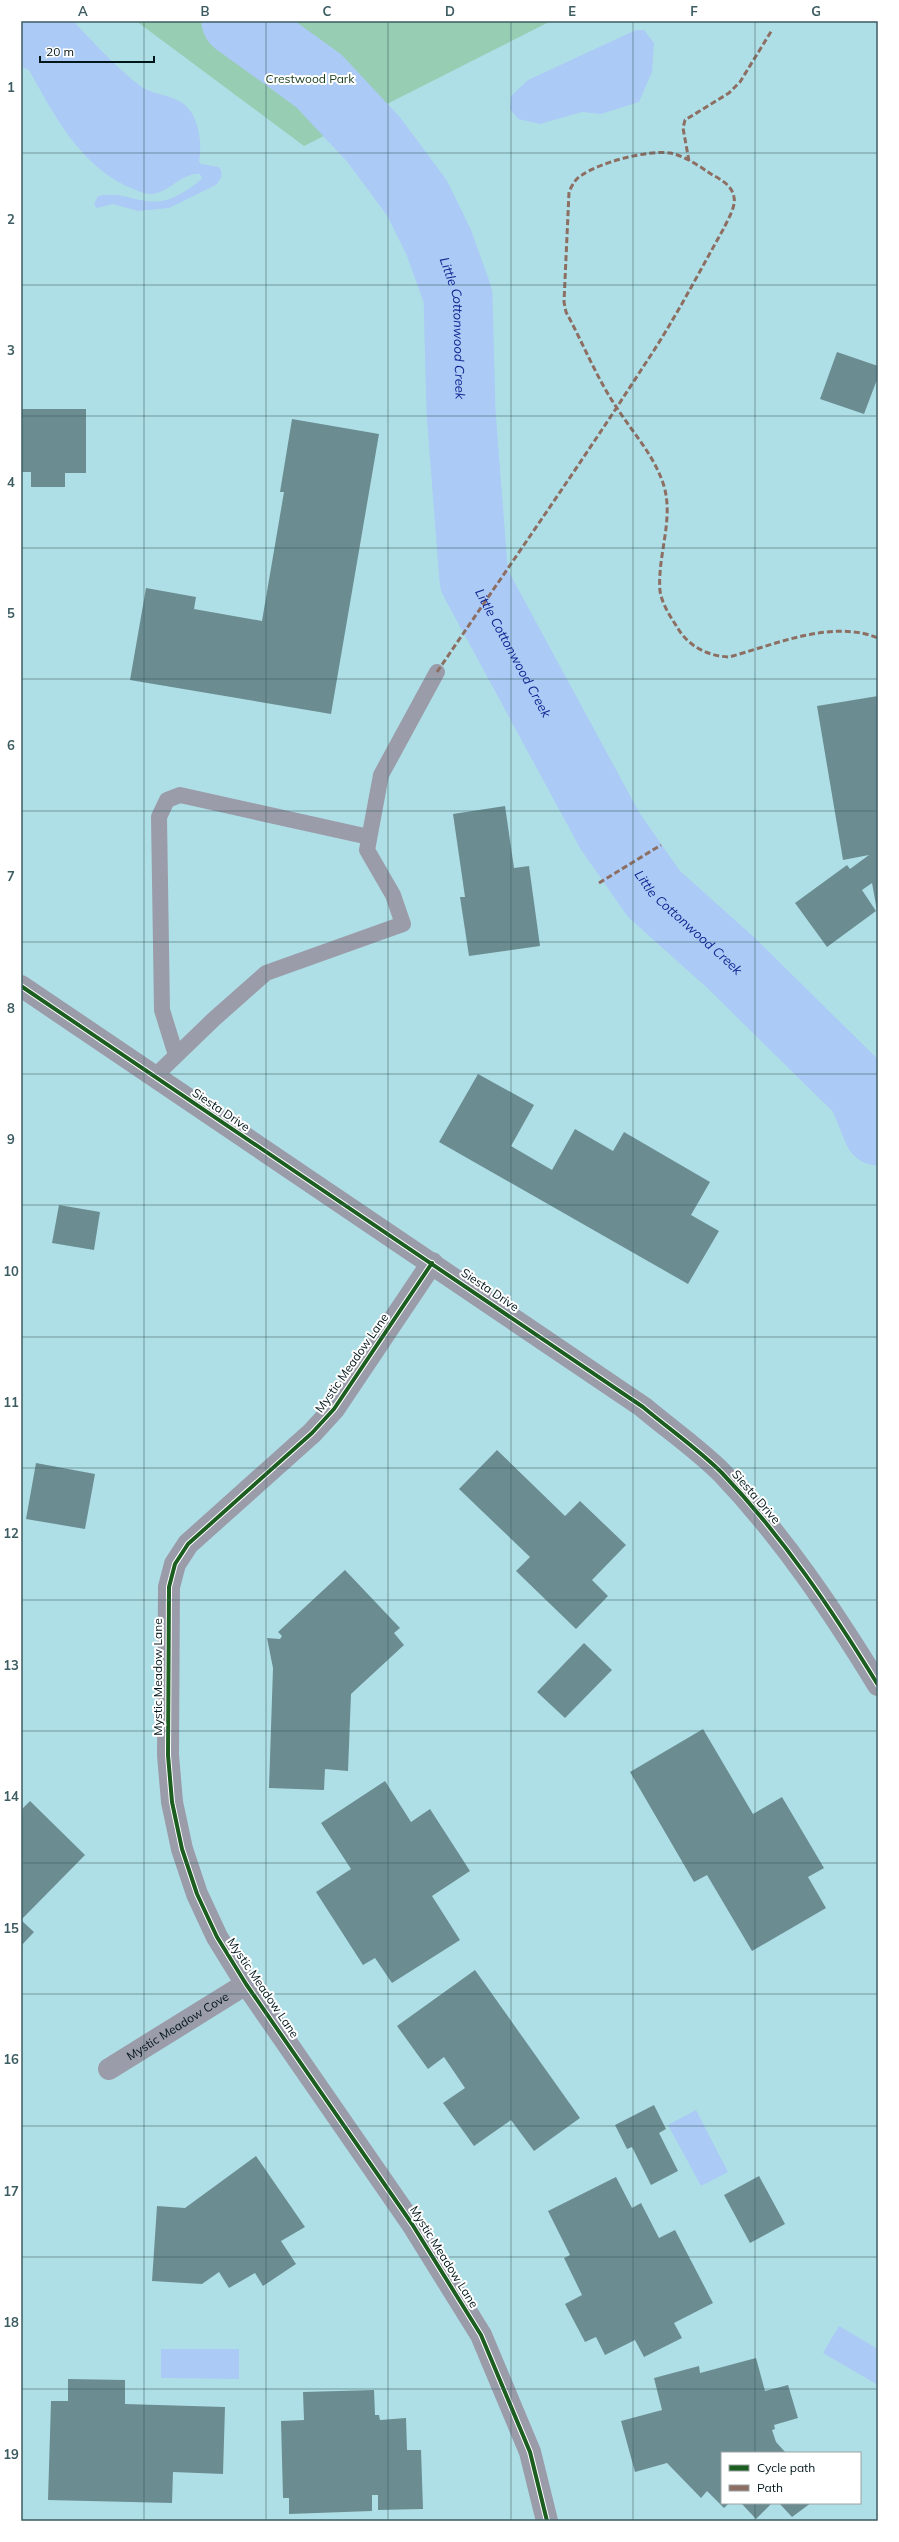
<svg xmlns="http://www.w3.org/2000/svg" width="899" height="2542" font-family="Mulish,sans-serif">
  <rect width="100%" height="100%" fill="#afdfe6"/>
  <path fill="#97cdb3" d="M136,21H551L304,146Z"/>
  <path fill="#abcaf5" d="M21,21H73C94,43 115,66 139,85C150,94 166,94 179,101C198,110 203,142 199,161L201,164L219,167C224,174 221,179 216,185L169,208L138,211L113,204L97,208L94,204L98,196C131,189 147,214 182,193C189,189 197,184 202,178L200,174C184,172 169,192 153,194C144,195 134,189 126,186C78,162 54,115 29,70L21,67Z
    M636,30H644L654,43L652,72L639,102L601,114L582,112L540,124L518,119L510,109L511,96L528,80Z
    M696,2110L728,2172L701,2186L668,2125Z
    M839,2326L878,2349V2385L823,2353Z
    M161,2349H239V2379L161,2378Z"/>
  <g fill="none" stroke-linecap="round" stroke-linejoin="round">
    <path stroke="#abcaf5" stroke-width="69" id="s1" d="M236,21L319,81L374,140L417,198L439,243L458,296L461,412L474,580L610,831L654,894L730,962L862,1092L878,1131"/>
  </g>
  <path fill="#6b8d92" d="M837,352L878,366V377L864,414L820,399Z
    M21,409H86V473H65V487H31V472H21Z
    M292,419L379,434L331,714L130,680L146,588L196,597L194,609L262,621L284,492H280Z
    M878,696V916L872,883L862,890L876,911L827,947L795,903L847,865L850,869L869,855L843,860L817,706Z
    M505,806L514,868L529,866L540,946L469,956L460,897H465L453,814Z
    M478,1074L534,1105L511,1146L552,1170L575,1129L613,1151L624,1132L710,1182L691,1215L719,1231L688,1284L439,1142Z
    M59,1205L100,1212L94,1250L52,1243Z
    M497,1450L565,1516L580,1501L626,1545L592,1580L608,1596L576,1629L516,1571L530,1557L459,1489Z
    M36,1463L95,1474L85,1529L26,1519Z
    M345,1570L400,1628L394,1633L404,1645L351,1694L348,1771L325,1769L324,1790L269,1788L273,1668L267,1638L280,1639L282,1636L278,1632Z
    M584,1643L612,1670L565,1718L537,1692Z
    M703,1729L753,1814L782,1797L824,1868L808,1877L826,1908L752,1951L707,1875L694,1882L630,1772Z
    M385,1781L411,1822L430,1809L470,1871L432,1896L460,1940L392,1983L375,1958L363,1965L316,1892L351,1869L321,1823Z
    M30,1801L85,1855L21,1920L34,1932L21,1946V1810Z
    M475,1970L580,2118L534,2151L511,2120L474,2146L443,2103L465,2088L444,2057L428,2069L397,2026Z
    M654,2105L666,2129L659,2133L678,2171L651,2185L632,2147L627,2149L615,2125Z
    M256,2156L305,2227L281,2241L296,2264L263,2286L255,2273L229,2288L219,2272L202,2284L152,2281L157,2206L185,2208Z
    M759,2176L785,2224L750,2243L724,2195Z
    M616,2177L632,2208L641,2203L659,2238L675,2230L713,2303L674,2323L682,2338L644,2357L635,2340L605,2355L596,2337L585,2342L565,2304L582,2295L564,2258L570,2255L548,2211Z
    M756,2358L765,2391L788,2385L798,2418L774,2425L775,2429L772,2430L776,2442L786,2453H722V2503H729L724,2508L707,2491L701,2498L667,2463L635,2472L621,2421L662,2410L654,2378L699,2366L700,2373Z
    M68,2379L125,2380V2404L225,2407L223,2474L173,2472L172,2503L48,2500L51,2401H68Z
    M374,2390L375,2415H379L380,2420L406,2418L407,2450H421L423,2509L378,2510V2495H372V2511L289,2514V2498H283L281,2421L304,2420L303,2392Z
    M741,2503H772L756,2519Z
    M779,2503H811L792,2517Z"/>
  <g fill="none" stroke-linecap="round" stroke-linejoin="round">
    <path stroke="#9b9caa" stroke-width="16" d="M176,1055L162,1010L159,817L167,800L180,795L369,837
      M154,1077L214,1019L266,973L403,924L393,895L367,850L381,775L437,672"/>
    <g stroke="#9b9caa" stroke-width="22">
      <path d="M21,986L643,1407C669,1429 698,1449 722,1473C783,1537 832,1610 878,1685"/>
      <path d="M432,1263L334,1409L312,1433L188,1544L175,1564L169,1587L168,1755L172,1802L182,1849L197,1894L217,1937L246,1984L412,2224L481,2335L530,2452L547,2521"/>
      <path id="s2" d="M109,2069L246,1984"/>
    </g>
    <path stroke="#8d6e63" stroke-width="3" stroke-dasharray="6 3" stroke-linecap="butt" d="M689,161L683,128L685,120L729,93L740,82L772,30
      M437,672C507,569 578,468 645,364C674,321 698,274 724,228C728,219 736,207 734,197C732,185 720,179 711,174C699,166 685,156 670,153C647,150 601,162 582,175C576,178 572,185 569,192L564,302L566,312C583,343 597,379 617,408C633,433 653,454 663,483C675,518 657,555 660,591C662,604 670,616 677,627C688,646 707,656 729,657C774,645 832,619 878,638
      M599,883L661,845"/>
    <g stroke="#fff" stroke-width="6">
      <path id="cycleway" d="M21,986L643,1407C669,1429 698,1449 722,1473C783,1537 832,1610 878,1685
        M432,1263L334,1409L312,1433L188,1544L175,1564L169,1587L168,1755L172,1802L182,1849L197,1894L217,1937L246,1984L412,2224L481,2335L530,2452L547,2521"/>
    </g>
    <use href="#cycleway" stroke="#1b5e20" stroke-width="4"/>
  </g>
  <path fill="none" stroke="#3d5c61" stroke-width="1" stroke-opacity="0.55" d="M144,21V2521M266,21V2521M388,21V2521M511,21V2521M633,21V2521M755,21V2453M21,153H878M21,285H878M21,416H878M21,548H878M21,679H878M21,811H878M21,942H878M21,1074H878M21,1205H878M21,1337H878M21,1468H878M21,1600H878M21,1731H878M21,1863H878M21,1994H878M21,2126H878M21,2257H878M21,2389H878M755,2503V2521"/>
  <g text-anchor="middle" stroke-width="4" stroke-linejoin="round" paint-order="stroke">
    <g font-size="12" fill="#1b4121" stroke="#fff">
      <text x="310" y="83">Crestwood Park</text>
    </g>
    <g font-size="12" fill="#001619" stroke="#fff">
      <text transform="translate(221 1110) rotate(34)" y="4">Siesta Drive</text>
      <text transform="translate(490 1290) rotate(34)" y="4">Siesta Drive</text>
      <text transform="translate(352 1363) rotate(-55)" y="4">Mystic Meadow Lane</text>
      <text transform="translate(756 1497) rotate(49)" y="4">Siesta Drive</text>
      <text transform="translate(158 1677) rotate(-90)" y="4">Mystic Meadow Lane</text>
      <text transform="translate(263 1988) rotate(56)" y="4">Mystic Meadow Lane</text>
      <text dy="4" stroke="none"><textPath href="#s2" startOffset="81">Mystic Meadow Cove</textPath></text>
      <text transform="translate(444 2257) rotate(58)" y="4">Mystic Meadow Lane</text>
    </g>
    <g font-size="13" font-style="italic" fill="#132491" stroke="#fff">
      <text dy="5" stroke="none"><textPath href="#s1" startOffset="393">Little Cottonwood Creek</textPath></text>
      <text dy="5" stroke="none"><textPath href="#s1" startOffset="729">Little Cottonwood Creek</textPath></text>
      <text dy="5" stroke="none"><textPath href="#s1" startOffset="1053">Little Cottonwood Creek</textPath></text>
    </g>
  </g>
  <rect width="899" height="2542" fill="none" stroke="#ffffff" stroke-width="44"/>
  <rect x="721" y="2452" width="140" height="52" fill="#ffffff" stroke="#99a2a3"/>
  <rect x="729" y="2465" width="20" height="6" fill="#1b5e20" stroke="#99a2a3"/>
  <text x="757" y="2472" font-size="12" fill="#001619">Cycle path</text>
  <rect x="729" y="2485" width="20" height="6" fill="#8d6e63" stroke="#99a2a3"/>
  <text x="757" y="2492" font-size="12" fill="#001619">Path</text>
  <path d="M40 56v6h114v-6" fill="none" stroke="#001619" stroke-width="2"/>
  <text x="46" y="56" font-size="12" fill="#001619" stroke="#ffffff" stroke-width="3" paint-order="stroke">20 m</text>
  <rect x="22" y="22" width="855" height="2498" fill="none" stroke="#3d5c61" stroke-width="1.5"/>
  <g font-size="13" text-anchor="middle" font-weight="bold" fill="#3d5c61">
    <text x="83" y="16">A</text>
    <text x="205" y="16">B</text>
    <text x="327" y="16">C</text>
    <text x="450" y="16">D</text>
    <text x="572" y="16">E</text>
    <text x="694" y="16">F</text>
    <text x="816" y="16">G</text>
    <text x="11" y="92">1</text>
    <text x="11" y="224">2</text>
    <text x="11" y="355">3</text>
    <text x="11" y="487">4</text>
    <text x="11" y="618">5</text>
    <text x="11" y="750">6</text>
    <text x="11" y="881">7</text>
    <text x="11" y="1013">8</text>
    <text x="11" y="1144">9</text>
    <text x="11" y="1276">10</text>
    <text x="11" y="1407">11</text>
    <text x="11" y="1538">12</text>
    <text x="11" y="1670">13</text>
    <text x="11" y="1801">14</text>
    <text x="11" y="1933">15</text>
    <text x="11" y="2064">16</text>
    <text x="11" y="2196">17</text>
    <text x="11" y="2327">18</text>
    <text x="11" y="2459">19</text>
  </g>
</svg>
